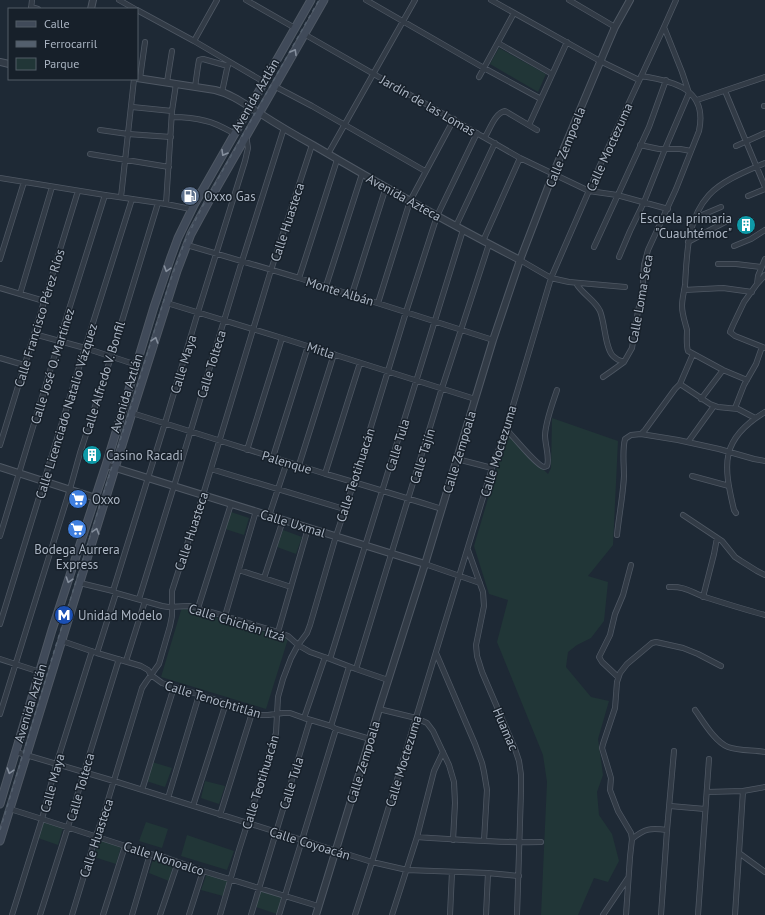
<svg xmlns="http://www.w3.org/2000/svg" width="765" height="915" font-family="'PT Sans',sans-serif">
  <rect width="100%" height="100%" fill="#1e2935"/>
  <path fill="#213637" d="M499,48L546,74L538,92L490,64Z
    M552,418L618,441L613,545L588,576L608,582L604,621L591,638L577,645L568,652L566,667L591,697L609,701L598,739L603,775L597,792L599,815L612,834L619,861L608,882L594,878L578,915H541L547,782L543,755L497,642L508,600L489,594L474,546L507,434L548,474L551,468Z
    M231,512L249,518L244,535L225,529Z
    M283,530L302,537L296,554L277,547Z
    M182,607L288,639L266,709L161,677Z
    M152,762L172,768L165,787L146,781Z
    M205,781L225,786L219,804L201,798Z
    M43,822L63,828L58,845L38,838Z
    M146,822L168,829L162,848L139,841Z
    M187,835L234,851L227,870L181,856Z
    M99,839L121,847L116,864L94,857Z
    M153,859L173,866L169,881L149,873Z
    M207,873L228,880L223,896L201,890Z
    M261,889L282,896L277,914L256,907Z"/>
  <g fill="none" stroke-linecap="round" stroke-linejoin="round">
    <g stroke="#4f5864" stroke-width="6">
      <path id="minor" d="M119,0L135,9
        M246,0L295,28
        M366,0L484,68L541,99
        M491,0L600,61L639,80
        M569,0L615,27
        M31,7L38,9
        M31,9L32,0
        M137,10L194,41L264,82
        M304,34L520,158L589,191L617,195L668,209
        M194,41L217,0
        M498,43L552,74
        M479,77L514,13
        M140,78L145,42
        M167,82L172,51
        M274,86L312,106L425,171
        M195,87L198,66L199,60L203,59L228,66
        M725,91L765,187
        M222,92L228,64
        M697,100L765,77
        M764,106H765
        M132,107L172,111
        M172,117C183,117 195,118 206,121C216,123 226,129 235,134
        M529,125L567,42
        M100,130L128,134L171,137
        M485,137C490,129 495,113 505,111L537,130
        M640,145L659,149H680L691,151
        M736,146L765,133
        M90,154L169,167
        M328,154L415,0
        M0,178L105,195L166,204L191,209
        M748,196L765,189
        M121,197L134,79
        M166,204L172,111L176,84
        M695,218L721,207
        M456,226L495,143
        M483,241L520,158
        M688,242L725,222
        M187,245L299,278L493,340
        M734,246L751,239L765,230
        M594,247L649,127L666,80
        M619,257L630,231L644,202L665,149L689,93L682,72L664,27
        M0,259L24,182
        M765,259L758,276L757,284L744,302L733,325L730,332L735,336L765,348
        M520,260L551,278L569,282L625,287
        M718,264H736L761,267
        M299,278L337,160
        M576,283C582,294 595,300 600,311C605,323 605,348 613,356C616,359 620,361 624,362
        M757,284L765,275
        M326,286L362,174
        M0,288L44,301
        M684,290L723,288L752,292
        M20,294L52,187
        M352,294L386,187
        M167,303L282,338L475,399
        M378,303L410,201L454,119
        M34,334L85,348L137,365
        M0,358L24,365
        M603,377L613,370L624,362L632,348L638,311L643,290V281L644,265L648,250L676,189L699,131C708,89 674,81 641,76
        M747,380L723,370L688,351C686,345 687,337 687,330C685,322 682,314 682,306C682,299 684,292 685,285C687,253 687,219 709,195C723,180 747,171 765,163
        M680,384L710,404L718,407L738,409L755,418
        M701,399L723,370
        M735,408L744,385L756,364L762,347
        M132,413C197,433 261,454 326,474C364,485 403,497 442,509
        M506,429C512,435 537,466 544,467C545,467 546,466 547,466C550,458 545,445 545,435C546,420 552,405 557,390
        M641,434L678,440L719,449L754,459L765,461
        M688,442L714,406
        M0,445L78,191
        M247,450L282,338
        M273,457L308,346
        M457,459L492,468
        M299,465L334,354
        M211,469L344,509
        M325,474L360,363
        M692,476L729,486
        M736,513L734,510C723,464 720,439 765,412
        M683,515L722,541L735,557L741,561L757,571L765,575
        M269,516L287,462
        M617,535C619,515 623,496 624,476C624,464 622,451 625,439L631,435L641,434L645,430L675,389L680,384L693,354
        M0,536L59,341L105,195
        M468,550L483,592L484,606L476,645L477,656L482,672L515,749L519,761L521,775V791L517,915
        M425,564L480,583
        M239,570L291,587
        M264,578L283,520
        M80,583L113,591L116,593L162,606L168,607L189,606L198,608L278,632L288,636L298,645L310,652L330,659L356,669L388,680
        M669,587C686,586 692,593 708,598C727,604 746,610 765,615
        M113,591L165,423L198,312L245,161L248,148L246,135
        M703,597L714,554L717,538
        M139,599L174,486L242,261L284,128
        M198,608L231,504
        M225,616L256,511
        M0,624L85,348L132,199
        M278,632L308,528
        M62,641L97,653L141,666L148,670L151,675L162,683L226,703L252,713L261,715H268L283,713H290L304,718L331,726L336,729L370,739
        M97,653L116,593
        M436,653L475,744L482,763L484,772L487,790L484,841
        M0,659L40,672
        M330,659L463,230
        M126,661L145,601
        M356,669L442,388L489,244
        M618,677L602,662L599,657L610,635L615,614L623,595L631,565
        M379,709L416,718L427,723L433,731L449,765L454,782L455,803L453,840
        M695,710C703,721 715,742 728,747C739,751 753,750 765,752
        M0,714L70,489L80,453L111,357L158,203
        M304,718L325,657
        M331,726L349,667
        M16,752L114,781L372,862L407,870L488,873L519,876
        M142,790L174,687
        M707,792L743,791L765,787
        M168,798L199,695
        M193,806L226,703
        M670,806L705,809
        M10,809L42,819L150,854L164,857L203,871L318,906
        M220,815L252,713
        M417,837C458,840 499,843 541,842
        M632,839C645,828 651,828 667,830
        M739,853L765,872
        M12,915L42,819L56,765L92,651
        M40,915L68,827L84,772L119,659
        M72,915L96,836L105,810L142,688L146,682L159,664L170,626L172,616V591L203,495L271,270L312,145
        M103,915L125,846
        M132,915L150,854
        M160,915L178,862
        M189,915L203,871
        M220,915L239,850L276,733L278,697L283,679L291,658L298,645L307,633L310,625L336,536L354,482L406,312L437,216L477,133
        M251,915L310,720
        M279,915L336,729
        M355,915L372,862L492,468L506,429L551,278L601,163L664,27L676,0
        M392,915L417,837L434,771L443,752
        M450,915L452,872
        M486,915L488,873
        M603,915L628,878
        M626,915L630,857L632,839L631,833L618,811L610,790L611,778L602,748L603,744L615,708L617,682L620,673L627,664L652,643L656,642L683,648L698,654L721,666
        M661,915L667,830L674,751
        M698,915L709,759
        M735,915L743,791"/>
    </g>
    <g stroke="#4f5864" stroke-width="8">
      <path id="tertiary" d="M91,9L93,0
        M0,62L9,64
        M137,78L215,90C232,94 246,105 261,114C278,125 295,135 313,145C381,185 450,224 520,260
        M106,465L425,564
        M0,467L105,501
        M316,915L379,709L425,564L493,340L520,260L553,174L606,48L615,27L630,0"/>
    </g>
    <g stroke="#4f5864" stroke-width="9">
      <path id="secondary" d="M0,804L52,630L106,465L154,307L171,257L178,238L194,205L311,0
        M0,841L132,413L177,271L191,234L209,201L324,0"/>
    </g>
    <use href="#minor" stroke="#323b46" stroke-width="4.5"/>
    <use href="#tertiary" stroke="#323b46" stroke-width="6"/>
    <use href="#secondary" stroke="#404a59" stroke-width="7"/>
    <path stroke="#535f6d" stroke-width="1.5" stroke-dasharray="4 4" stroke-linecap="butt" d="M0,830L53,655L169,284L185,241L202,207L319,0"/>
  </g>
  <defs><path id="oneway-chevron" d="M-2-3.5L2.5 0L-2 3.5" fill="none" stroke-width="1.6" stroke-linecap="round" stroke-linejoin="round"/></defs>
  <g stroke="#86909e">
    <use href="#oneway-chevron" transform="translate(294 52) rotate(-60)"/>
    <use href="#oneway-chevron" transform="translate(224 153) rotate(120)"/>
    <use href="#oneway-chevron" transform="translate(167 269) rotate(108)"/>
    <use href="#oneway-chevron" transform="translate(155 340) rotate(-72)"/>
    <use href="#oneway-chevron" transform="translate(96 531) rotate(-73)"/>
    <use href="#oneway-chevron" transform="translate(69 580) rotate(108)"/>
    <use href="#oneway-chevron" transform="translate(10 771) rotate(107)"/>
  </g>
  <defs>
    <g id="fuel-disc" transform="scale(1)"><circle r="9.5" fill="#5c6f8a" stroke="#17202a"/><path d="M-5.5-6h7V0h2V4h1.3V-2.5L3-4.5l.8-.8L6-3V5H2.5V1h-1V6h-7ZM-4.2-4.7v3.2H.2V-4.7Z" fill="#fff"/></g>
    <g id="building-disc" transform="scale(1)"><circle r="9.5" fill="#0f9aa8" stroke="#17202a"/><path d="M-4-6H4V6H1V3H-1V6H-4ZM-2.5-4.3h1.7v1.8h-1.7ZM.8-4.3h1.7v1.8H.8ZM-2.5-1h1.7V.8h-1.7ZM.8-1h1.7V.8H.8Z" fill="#fff"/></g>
    <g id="supermarket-disc" transform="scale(1)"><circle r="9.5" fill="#3f7fe0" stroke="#17202a"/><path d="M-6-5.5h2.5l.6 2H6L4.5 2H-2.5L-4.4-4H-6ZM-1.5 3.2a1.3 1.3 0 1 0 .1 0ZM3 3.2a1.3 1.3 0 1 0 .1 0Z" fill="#fff"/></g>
    <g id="metro-disc" transform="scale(1)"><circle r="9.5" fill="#1a4fb4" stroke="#17202a"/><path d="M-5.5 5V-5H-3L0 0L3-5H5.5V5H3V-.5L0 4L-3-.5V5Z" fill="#fff"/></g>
  </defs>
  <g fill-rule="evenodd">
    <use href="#fuel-disc" x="190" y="196"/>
    <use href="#building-disc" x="746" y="225"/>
    <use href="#building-disc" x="92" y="455"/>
    <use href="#supermarket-disc" x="78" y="499"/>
    <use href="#supermarket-disc" x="77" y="529"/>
    <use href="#metro-disc" x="64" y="615"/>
  </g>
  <g text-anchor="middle" stroke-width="3" stroke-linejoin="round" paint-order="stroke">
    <g font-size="13" fill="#abb5c3" stroke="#17202a">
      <text transform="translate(255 95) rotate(-60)" y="5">Avenida Aztlán</text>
      <text transform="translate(428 105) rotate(30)" y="5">Jardín de las Lomas</text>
      <text transform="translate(565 147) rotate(-68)" y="5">Calle Zempoala</text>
      <text transform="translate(609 147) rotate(-66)" y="5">Calle Moctezuma</text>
      <text transform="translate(404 197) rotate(29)" y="5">Avenida Azteca</text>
      <text transform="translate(287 222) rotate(-72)" y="5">Calle Huasteca</text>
      <text transform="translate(340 291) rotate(17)" y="5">Monte Albán</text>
      <text transform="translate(640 299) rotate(-80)" y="5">Calle Loma Seca</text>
      <text transform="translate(39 318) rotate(-73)" y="5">Calle Francisco Pérez Ríos</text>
      <text transform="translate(321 350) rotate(18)" y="5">Mitla</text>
      <text transform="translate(183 364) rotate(-73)" y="5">Calle Maya</text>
      <text transform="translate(211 364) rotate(-73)" y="5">Calle Tolteca</text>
      <text transform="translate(52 366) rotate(-73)" y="5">Calle José O. Martínez</text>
      <text transform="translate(103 378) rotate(-73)" y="5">Calle Alfredo V. Bonfil</text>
      <text transform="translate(126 393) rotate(-73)" y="5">Avenida Aztlán</text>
      <text transform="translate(66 411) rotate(-73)" y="5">Calle Licenciado Natalio Vázquez</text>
      <text transform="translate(397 445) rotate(-73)" y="5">Calle Tula</text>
      <text transform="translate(498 451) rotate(-73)" y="5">Calle Moctezuma</text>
      <text transform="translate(459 452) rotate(-73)" y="5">Calle Zempoala</text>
      <text transform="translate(422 456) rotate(-73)" y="5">Calle Tajín</text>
      <text transform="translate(287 462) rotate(17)" y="5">Palenque</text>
      <text transform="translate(355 475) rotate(-72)" y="5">Calle Teotihuacán</text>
      <text transform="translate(293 523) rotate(17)" y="5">Calle Uxmal</text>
      <text transform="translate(191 531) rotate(-72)" y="5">Calle Huasteca</text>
      <text transform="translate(237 622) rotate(17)" y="5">Calle Chichén Itzá</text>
      <text transform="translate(213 699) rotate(17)" y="5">Calle Tenochtitlán</text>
      <text transform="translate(30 703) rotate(-73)" y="5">Avenida Aztlán</text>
      <text transform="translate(506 729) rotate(67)" y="5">Huamac</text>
      <text transform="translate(403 761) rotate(-73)" y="5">Calle Moctezuma</text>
      <text transform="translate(363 762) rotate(-73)" y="5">Calle Zempoala</text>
      <text transform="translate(260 782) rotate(-73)" y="5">Calle Teotihuacán</text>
      <text transform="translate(52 783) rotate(-75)" y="5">Calle Maya</text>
      <text transform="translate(291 783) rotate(-73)" y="5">Calle Tula</text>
      <text transform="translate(80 787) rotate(-74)" y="5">Calle Tolteca</text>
      <text transform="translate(96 838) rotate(-72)" y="5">Calle Huasteca</text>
      <text transform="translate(310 843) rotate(17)" y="5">Calle Coyoacán</text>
      <text transform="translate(164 858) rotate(18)" y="5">Calle Nonoalco</text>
    </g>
    <g font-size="13" fill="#abb5c3" stroke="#17202a" text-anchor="start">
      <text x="204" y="201">Oxxo Gas</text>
      <text x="732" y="223" text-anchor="end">Escuela primaria<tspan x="732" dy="15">"Cuauhtémoc"</tspan></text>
      <text x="106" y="460">Casino Racadi</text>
      <text x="92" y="504">Oxxo</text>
      <text x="77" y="554" text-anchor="middle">Bodega Aurrera<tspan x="77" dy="15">Express</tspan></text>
      <text x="78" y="620">Unidad Modelo</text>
    </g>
  </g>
  <rect x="8" y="8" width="130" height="72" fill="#17202a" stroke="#525c67"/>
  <rect x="16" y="21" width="20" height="6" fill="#404a59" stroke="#525c67"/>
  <text x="44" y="28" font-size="12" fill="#abb5c3">Calle</text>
  <rect x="16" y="41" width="20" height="6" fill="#535f6d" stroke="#525c67"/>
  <text x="44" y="48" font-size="12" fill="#abb5c3">Ferrocarril</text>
  <rect x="16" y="58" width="20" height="12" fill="#213637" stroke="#525c67"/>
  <text x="44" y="68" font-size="12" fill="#abb5c3">Parque</text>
</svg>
